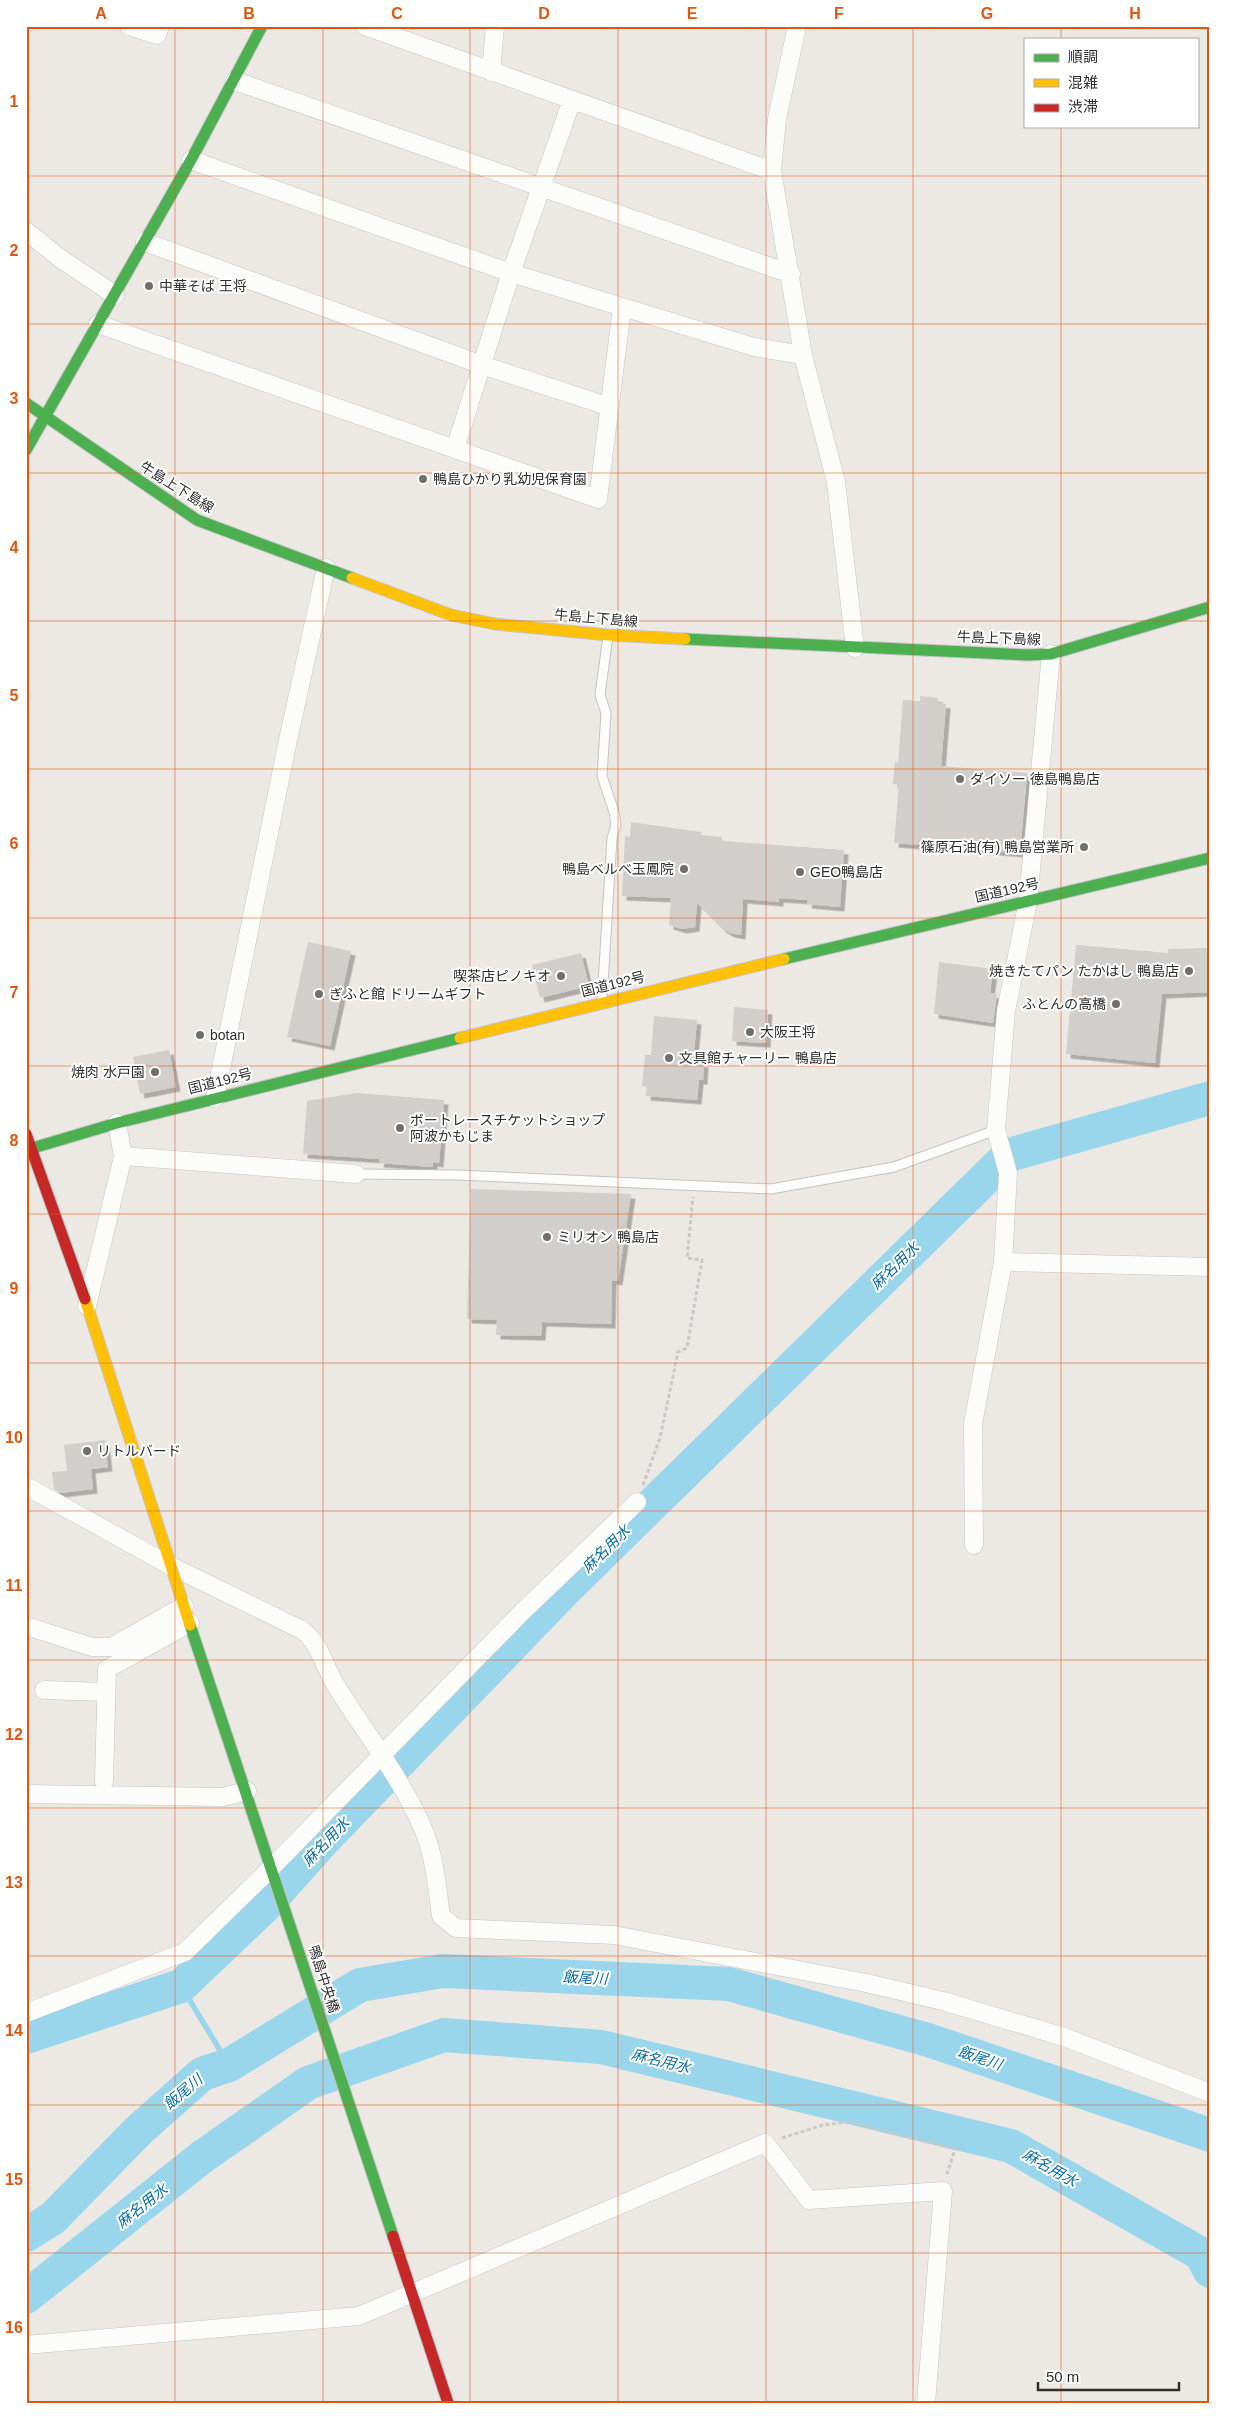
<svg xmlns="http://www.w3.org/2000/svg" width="1236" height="2429" font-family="Helvetica,'Noto Sans JP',sans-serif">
  <defs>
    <filter id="shadow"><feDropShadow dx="4.5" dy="4.5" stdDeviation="0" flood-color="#0004"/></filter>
  </defs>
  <rect width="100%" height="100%" fill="#ece8e4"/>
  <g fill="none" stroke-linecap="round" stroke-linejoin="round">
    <path stroke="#99d6ec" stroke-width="5.5" d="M181,1986L229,2065"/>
    <path stroke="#99d6ec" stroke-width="34" d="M26,2037L181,1986L265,1906L323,1841L569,1586L1009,1155L1210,1098
      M26,2235L53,2218L138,2131L202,2074L229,2065L360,1985L443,1971L729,1984L928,2040L1210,2135
      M26,2297L202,2157L308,2083L444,2035L601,2047L1011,2146L1201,2254L1210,2271"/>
  </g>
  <path fill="#d1cecb" filter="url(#shadow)" d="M920,696L938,698V703L946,704L941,766L1027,773L1020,853L894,843L899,785L893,784L895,762L898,763L903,700L920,701Z
    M631,822L701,832V835L722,837V841L844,850L840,907L807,904L808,900L779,898V902L743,899L741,935L730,933L723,929L697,903L695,927L682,929L669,925L671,898L622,896L625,836L630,837Z
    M308,942L351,951L330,1046L287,1037Z
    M1076,945L1168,953V949L1210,948V992L1162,994L1155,1063L1066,1054Z
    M581,953L589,986L540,998L532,965Z
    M939,962L993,969L990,993L997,994L993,1023L934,1014Z
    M734,1007L768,1010L766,1043L732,1041Z
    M654,1016L697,1020L693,1062L704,1063L703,1080H699L697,1100L646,1096L647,1087L642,1086L645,1055H651Z
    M169,1050L176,1087L140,1094L133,1057Z
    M356,1093L444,1100L439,1163L433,1162V1167L379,1163L380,1159L303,1154L307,1101Z
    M471,1189L631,1194L618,1281L612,1280L611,1324L542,1322L541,1336L496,1335L497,1320L467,1319Z
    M105,1440L108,1467L91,1469L93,1489L60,1493L54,1489L52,1472L67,1471L64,1445Z"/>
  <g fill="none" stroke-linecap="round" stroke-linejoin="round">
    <g stroke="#c5c4c5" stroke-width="11">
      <path id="lane" d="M602,1000L612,838L616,825L614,812L602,776L606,713L600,695L608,636
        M356,1174L457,1175L771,1189L894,1167L996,1130"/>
    </g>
    <g stroke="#c5c4c5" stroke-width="19">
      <path id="street" d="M129,26L157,35L160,26
        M365,26L772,171
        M797,26L777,119L772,171L803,355L836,482L855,648
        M491,72L495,26
        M235,81L791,274
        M191,160L511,273L754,347L803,355
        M26,231L61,259L115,295
        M145,242L482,365L610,407
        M98,324L598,499L622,308
        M455,449L511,273L572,100
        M1051,654L1028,901L1006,1011L996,1130L1008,1173L1003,1262L1210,1267
        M215,1098L288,740L326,568
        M117,1123L123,1156L356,1174
        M87,1306L123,1156
        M26,1486L173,1567L302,1630C320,1643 324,1666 335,1684C365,1733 402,1778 424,1831C435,1858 437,1887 441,1916L456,1928L614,1935L866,1983L943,2001L1064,2037L1210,2093
        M974,1545L973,1424L1003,1262
        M26,1626L92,1647H111L184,1606
        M44,1690L106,1692
        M104,1781L107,1669L190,1623
        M26,1794L223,1797L247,1791
        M26,2013L185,1952L272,1867L522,1612L637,1502
        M26,2345L359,2316L765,2143L809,2200L943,2191L926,2403"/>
    </g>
    <g stroke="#c5c4c5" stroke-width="13">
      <path id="fast" d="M26,403L197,520L352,578
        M26,450L191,160L262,26
        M685,639L1027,655L1051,654L1210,607
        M784,959L1210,858
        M26,1150L117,1123L460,1038
        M190,1625L393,2236"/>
    </g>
    <g stroke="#c5c4c5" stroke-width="13">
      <path id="slow" d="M352,578L451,615L495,624L608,635L685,639
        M460,1038L784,959
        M85,1299L190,1625"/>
    </g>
    <g stroke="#c5c4c5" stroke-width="13">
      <path id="jam" d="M26,1134L85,1299
        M393,2236L448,2403"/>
    </g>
    <path stroke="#c9c9c8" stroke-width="3" stroke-dasharray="4 2.5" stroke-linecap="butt" d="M643,1485L660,1438L678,1352L687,1348L702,1260L687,1258L693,1197
      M782,2138L823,2125L848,2122L955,2149L947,2174"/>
    <use href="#lane" stroke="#fcfcfb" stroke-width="9"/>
    <use href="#street" stroke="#fcfcfb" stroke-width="18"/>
    <use href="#fast" stroke="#4caf50" stroke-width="11"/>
    <use href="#slow" stroke="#ffc107" stroke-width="11"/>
    <use href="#jam" stroke="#c62828" stroke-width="11"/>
  </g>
  <path fill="none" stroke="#df570e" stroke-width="1" stroke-opacity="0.55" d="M175,26V2403M323,26V2403M470,26V2403M618,26V2403M766,26V2403M913,26V2403M1061,26V39M1061,126V2403M26,176H1210M26,324H1210M26,473H1210M26,621H1210M26,769H1210M26,918H1210M26,1066H1210M26,1214H1210M26,1363H1210M26,1511H1210M26,1660H1210M26,1808H1210M26,1956H1210M26,2105H1210M26,2253H1210"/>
  <g fill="#706f6e" stroke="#fff" stroke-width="2">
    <circle cx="149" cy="286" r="5"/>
    <circle cx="423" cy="479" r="5"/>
    <circle cx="960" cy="779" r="5"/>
    <circle cx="1084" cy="847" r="5"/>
    <circle cx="684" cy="869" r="5"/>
    <circle cx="800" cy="872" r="5"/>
    <circle cx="1189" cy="971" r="5"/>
    <circle cx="561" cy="976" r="5"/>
    <circle cx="319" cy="994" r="5"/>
    <circle cx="1116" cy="1004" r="5"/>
    <circle cx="750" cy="1032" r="5"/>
    <circle cx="200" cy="1035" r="5"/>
    <circle cx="669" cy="1058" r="5"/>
    <circle cx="155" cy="1072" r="5"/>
    <circle cx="400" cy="1128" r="5"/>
    <circle cx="547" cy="1237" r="5"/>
    <circle cx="87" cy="1451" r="5"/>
  </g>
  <g text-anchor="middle" stroke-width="4" stroke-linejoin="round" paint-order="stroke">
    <g font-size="14" fill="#2e2e2e" stroke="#fff" text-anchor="start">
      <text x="159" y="291">中華そば 王将</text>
      <text x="433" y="484">鴨島ひかり乳幼児保育園</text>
      <text x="970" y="784">ダイソー 徳島鴨島店</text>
      <text x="1074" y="852" text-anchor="end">篠原石油(有) 鴨島営業所</text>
      <text x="674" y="874" text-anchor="end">鴨島ベルベ玉鳳院</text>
      <text x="810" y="877">GEO鴨島店</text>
      <text x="1179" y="976" text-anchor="end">焼きたてパン たかはし 鴨島店</text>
      <text x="551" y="981" text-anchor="end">喫茶店ピノキオ</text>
      <text x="329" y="999">ぎふと館 ドリームギフト</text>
      <text x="1106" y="1009" text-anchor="end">ふとんの高橋</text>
      <text x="760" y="1037">大阪王将</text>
      <text x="210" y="1040">botan</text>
      <text x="679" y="1063">文具館チャーリー 鴨島店</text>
      <text x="145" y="1077" text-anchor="end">焼肉 水戸園</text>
      <text x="410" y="1125">ボートレースチケットショップ<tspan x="410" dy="16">阿波かもじま</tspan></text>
      <text x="557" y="1242">ミリオン 鴨島店</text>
      <text x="97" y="1456">リトルバード</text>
    </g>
    <g font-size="14" fill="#2e2e2e" stroke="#fff">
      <text transform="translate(177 487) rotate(32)" y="5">牛島上下島線</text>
      <text transform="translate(596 618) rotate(5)" y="5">牛島上下島線</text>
      <text transform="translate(999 638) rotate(2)" y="5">牛島上下島線</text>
      <text transform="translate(1007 890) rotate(-13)" y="5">国道192号</text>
      <text transform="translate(613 984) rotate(-14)" y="5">国道192号</text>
      <text transform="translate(220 1081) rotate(-14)" y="5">国道192号</text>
      <text transform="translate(324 1979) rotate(72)" y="5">鴨島中央橋</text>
    </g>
    <g font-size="15" font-style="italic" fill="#0d6fa3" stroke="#fff">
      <text transform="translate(895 1266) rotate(-44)" y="5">麻名用水</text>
      <text transform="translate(606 1549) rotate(-44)" y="5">麻名用水</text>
      <text transform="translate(326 1842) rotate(-46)" y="5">麻名用水</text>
      <text transform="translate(585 1978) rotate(3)" y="5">飯尾川</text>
      <text transform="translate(980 2058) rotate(19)" y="5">飯尾川</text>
      <text transform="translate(661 2061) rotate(14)" y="5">麻名用水</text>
      <text transform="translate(183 2092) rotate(-40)" y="5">飯尾川</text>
      <text transform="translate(1050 2168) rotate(30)" y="5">麻名用水</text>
      <text transform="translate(142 2206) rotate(-38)" y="5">麻名用水</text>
    </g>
  </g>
  <rect width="1236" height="2429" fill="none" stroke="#ffffff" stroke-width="55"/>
  <rect x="1024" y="38" width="175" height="90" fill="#ffffff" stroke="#ababab"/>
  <rect x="1034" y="54" width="25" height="8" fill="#4caf50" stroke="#ababab"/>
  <text x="1068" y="62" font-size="15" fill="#2e2e2e">順調</text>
  <rect x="1034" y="79" width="25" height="8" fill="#ffc107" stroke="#ababab"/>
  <text x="1068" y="88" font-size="15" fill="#2e2e2e">混雑</text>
  <rect x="1034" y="104" width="25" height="8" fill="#c62828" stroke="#ababab"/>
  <text x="1068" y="112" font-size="15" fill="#2e2e2e">渋滞</text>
  <path d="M1038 2382v8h141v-8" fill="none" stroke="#2e2e2e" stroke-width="2.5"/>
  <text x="1046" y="2382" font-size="15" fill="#2e2e2e" stroke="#ffffff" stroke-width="4" paint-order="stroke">50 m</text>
  <rect x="28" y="28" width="1180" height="2374" fill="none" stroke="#df570e" stroke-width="2"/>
  <g font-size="16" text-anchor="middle" font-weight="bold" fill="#df570e">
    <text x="101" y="19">A</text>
    <text x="249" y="19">B</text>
    <text x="397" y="19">C</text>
    <text x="544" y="19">D</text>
    <text x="692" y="19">E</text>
    <text x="839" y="19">F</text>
    <text x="987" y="19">G</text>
    <text x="1135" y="19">H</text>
    <text x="14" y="107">1</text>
    <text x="14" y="256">2</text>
    <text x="14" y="404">3</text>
    <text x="14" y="553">4</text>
    <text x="14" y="701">5</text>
    <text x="14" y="849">6</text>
    <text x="14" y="998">7</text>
    <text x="14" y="1146">8</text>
    <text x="14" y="1294">9</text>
    <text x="14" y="1443">10</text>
    <text x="14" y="1591">11</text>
    <text x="14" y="1740">12</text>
    <text x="14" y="1888">13</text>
    <text x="14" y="2036">14</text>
    <text x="14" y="2185">15</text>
    <text x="14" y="2333">16</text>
  </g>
</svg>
